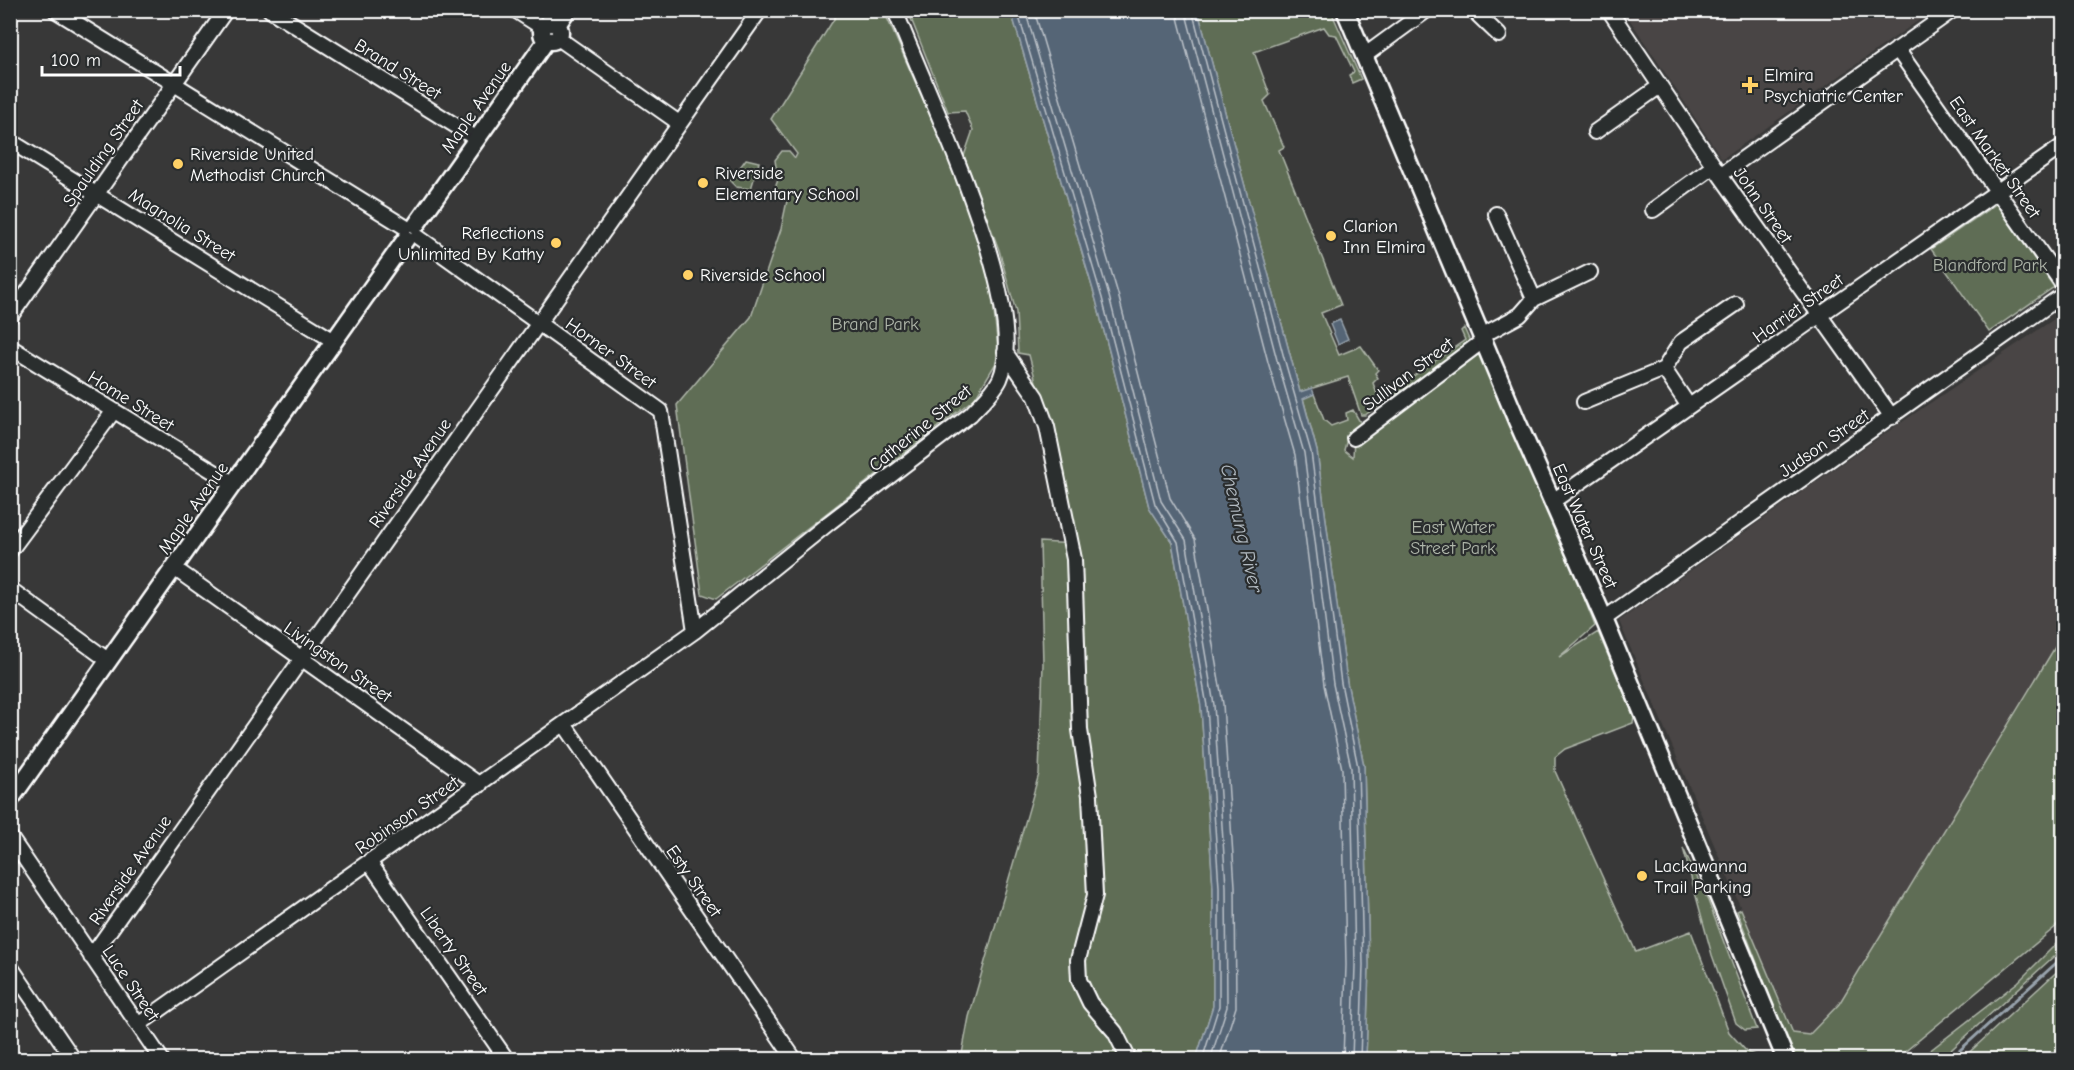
<svg xmlns="http://www.w3.org/2000/svg" width="2074" height="1070" font-family="'Comic Neue',sans-serif">
  <rect width="100%" height="100%" fill="#383838"/>
  <filter id="ink" filterUnits="userSpaceOnUse"><feTurbulence type="fractalNoise" baseFrequency=".0167" numOctaves="2"/><feDisplacementMap in="SourceGraphic" scale="12" xChannelSelector="R" yChannelSelector="G"/><feConvolveMatrix kernelMatrix="1 2 1 2 8 2 1 2 1" color-interpolation-filters="sRGB"/></filter>
  <g filter="url(#ink)">
    <path fill="#494544" d="M1624,11H1932L1722,159Z
      M2063,313V634L1839,1004L1809,1035L1794,1033L1619,621L1868,445Z"/>
    <path fill="#5f6d55" stroke="#afb6aa" stroke-width="1.5" d="M839,11H884L950,161L990,274L999,358L975,398L716,599L702,594L677,405L751,317L781,229L788,196L785,199L773,193L778,180L775,160L782,151H789L795,158L797,154L771,119Z
      M908,11H1011L1096,300L1149,507L1172,542L1201,707L1213,887V1006L1196,1059H961L969,1017L1039,774L1043,664L1040,542L1075,544L1064,474L1046,402L1036,382L1029,355L1018,353L1016,312L999,250L964,156L973,130L965,111L948,112Z
      M1198,11H1331L1361,79L1352,83L1349,75L1354,72L1336,35L1329,34L1324,27L1254,52L1270,95L1264,101L1284,147L1279,150L1341,305L1321,313L1339,355L1361,346L1378,370L1375,373L1378,378L1373,383L1377,394L1386,389L1389,393L1465,340L1461,331L1464,328L1471,344L1365,415H1361L1348,377L1300,392Z
      M746,159L759,162L751,189L736,187L730,181Z
      M1996,204L2054,287L1989,332L1931,249Z
      M1484,340L1595,626L1559,657L1598,632L1634,716L1633,723L1565,749L1555,757V771L1636,952L1691,931L1729,1032L1748,1053L1767,1059H1366L1369,965L1364,766L1347,682L1317,451L1303,398L1314,394L1324,420L1331,426L1347,420L1346,413L1353,410L1363,427L1347,439L1344,450L1353,457L1354,438Z
      M2063,634L2064,920L1896,1059H1794L1737,911L1741,909L1793,1033L1809,1035L1839,1004Z
      M1683,848L1707,898L1757,1029L1745,1030L1736,1023L1712,955Z
      M2063,937V948L1941,1059H1919L2018,982Z
      M2063,966V1055L2056,1059H1962Z"/>
    <path fill="#546576" stroke="#98a3ad" stroke-width="1.5" d="M1011,11H1198L1300,392L1312,388L1314,394L1303,399L1317,451L1347,682L1364,766L1369,965L1366,1059H1196L1213,1006V887L1201,707L1172,542L1149,507L1096,300Z
      M1340,320L1348,339L1338,344L1330,324Z"/>
    <g fill="none" stroke-linecap="round" stroke-linejoin="round">
      <path stroke="#bbc1c8" stroke-width="1.5" d="M1017,10L1102,298L1155,504L1178,542L1207,706L1219,887V1006L1202,1060
        M1025,10L1109,296L1161,501L1186,540L1214,705L1226,886L1227,1007L1210,1060
        M1034,10L1118,294L1170,498L1195,539L1223,704L1235,886L1236,1007L1219,1060
        M1176,10L1268,362L1295,455L1324,685L1342,769L1346,965L1343,1060
        M1185,10L1277,360L1304,453L1333,684L1351,768L1355,965L1352,1060
        M1192,10L1284,358L1311,452L1341,683L1358,767L1363,965L1360,1060"/>
      <path stroke="#98a3ad" stroke-width="3" d="M1949,1060L2064,956"/>
      <g stroke="#fff" stroke-width="18">
        <path id="minor" d="M55,10L405,227
          M270,10L477,139
          M515,10L543,28
          M1473,10L1499,35
          M1609,10L1720,175L1892,417
          M558,38L679,123
          M1897,49L2064,286
          M1364,56L1427,10
          M1595,132L1660,86
          M10,141L334,341
          M1720,175L1953,10
          M1653,210L1714,166
          M418,237L661,411L695,631
          M1534,299L1590,272
          M10,317L226,10
          M1483,335L1520,315L1534,299L1496,214
          M10,347L234,484
          M1005,352L1036,397L1047,427L1074,559L1080,730L1090,796L1095,895L1078,960L1079,980L1090,1003L1115,1032L1129,1060
          M1664,369L1688,405
          M1584,402L1664,369L1681,342L1736,304
          M1354,438L1484,340
          M1553,501L2064,145
          M10,551L113,412
          M174,568L480,785
          M10,589L109,661
          M1604,619L2064,294
          M564,724L795,1060
          M10,837L162,1060
          M370,863L507,1060
          M91,957L760,10
          M10,966L74,1060
          M138,1025L695,631L830,522L971,414C981,403 994,392 1000,379C1032,305 924,88 895,10"/>
      </g>
      <g stroke="#fff" stroke-width="21">
        <path id="major" d="M1345,10L1517,421L1604,619L1786,1060
          M542 32a9 9 0 1 1 18 0a9 9 0 1 1-18 0Z
          M557,25L567,10
          M416,225L546,41
          M10,800L406,239"/>
      </g>
      <use href="#minor" stroke="#2a2d2e" stroke-width="14"/>
      <use href="#major" stroke="#2a2d2e" stroke-width="16"/>
    </g>
  </g>
  <g fill="#ffd166" stroke="#2a2d2e" stroke-width="2">
    <path d="M1747 76h6v6h6v6h-6v6h-6v-6h-6v-6h6z"/>
    <circle cx="178" cy="164" r="6"/>
    <circle cx="703" cy="183" r="6"/>
    <circle cx="1331" cy="236" r="6"/>
    <circle cx="556" cy="243" r="6"/>
    <circle cx="688" cy="275" r="6"/>
    <circle cx="1642" cy="876" r="6"/>
  </g>
  <g text-anchor="middle" stroke-width="4.5" stroke-linejoin="round" paint-order="stroke">
    <g font-size="18" fill="#fff" stroke="#2a2d2e">
      <text transform="translate(398 69) rotate(32)" y="6">Brand Street</text>
      <text transform="translate(476 107) rotate(-55)" y="6">Maple Avenue</text>
      <text transform="translate(103 153) rotate(-55)" y="6">Spaulding Street</text>
      <text transform="translate(1995 157) rotate(55)" y="6">East Market Street</text>
      <text transform="translate(1763 205) rotate(55)" y="6">John Street</text>
      <text transform="translate(182 225) rotate(32)" y="6">Magnolia Street</text>
      <text transform="translate(1798 308) rotate(-35)" y="6">Harriet Street</text>
      <text transform="translate(611 353) rotate(36)" y="6">Horner Street</text>
      <text transform="translate(1408 374) rotate(-37)" y="6">Sullivan Street</text>
      <text transform="translate(131 401) rotate(32)" y="6">Home Street</text>
      <text transform="translate(920 428) rotate(-39)" y="6">Catherine Street</text>
      <text transform="translate(1824 443) rotate(-35)" y="6">Judson Street</text>
      <text transform="translate(410 473) rotate(-55)" y="6">Riverside Avenue</text>
      <text transform="translate(193 508) rotate(-55)" y="6">Maple Avenue</text>
      <text transform="translate(1585 526) rotate(66)" y="6">East Water Street</text>
      <text transform="translate(338 662) rotate(35)" y="6">Livingston Street</text>
      <text transform="translate(407 815) rotate(-35)" y="6">Robinson Street</text>
      <text transform="translate(130 870) rotate(-55)" y="6">Riverside Avenue</text>
      <text transform="translate(694 881) rotate(55)" y="6">Esty Street</text>
      <text transform="translate(454 951) rotate(55)" y="6">Liberty Street</text>
      <text transform="translate(131 983) rotate(56)" y="6">Luce Street</text>
    </g>
    <g font-size="18" fill="#fff" stroke="#2a2d2e" text-anchor="start">
      <text x="1764" y="81">Elmira<tspan x="1764" dy="21">Psychiatric Center</tspan></text>
      <text x="190" y="160">Riverside United<tspan x="190" dy="21">Methodist Church</tspan></text>
      <text x="715" y="179">Riverside<tspan x="715" dy="21">Elementary School</tspan></text>
      <text x="1343" y="232">Clarion<tspan x="1343" dy="21">Inn Elmira</tspan></text>
      <text x="544" y="239" text-anchor="end">Reflections<tspan x="544" dy="21">Unlimited By Kathy</tspan></text>
      <text x="700" y="281">Riverside School</text>
      <text x="1654" y="872">Lackawanna<tspan x="1654" dy="21">Trail Parking</tspan></text>
    </g>
    <g font-size="18" fill="#afb6aa" stroke="#2a2d2e">
      <text x="1990" y="271">Blandford Park</text>
      <text x="875" y="330">Brand Park</text>
      <text x="1453" y="533">East Water<tspan x="1453" dy="21">Street Park</tspan></text>
    </g>
    <g font-size="20" font-style="italic" fill="#b2bac1" stroke="#2a2d2e">
      <text transform="translate(1242 528) rotate(77)" y="7">Chemung River</text>
    </g>
  </g>
  <rect width="2074" height="1070" fill="none" stroke="#2a2d2e" stroke-width="36"/>
  <rect x="18" y="18" width="2038" height="1034" fill="none" stroke="#fff" stroke-width="2" filter="url(#ink)"/>
  <path d="M42 66v9h138v-9" fill="none" stroke="#ffffff" stroke-width="3"/>
  <text x="51" y="66" font-size="18" fill="#ffffff" stroke="#2a2d2e" stroke-width="4.5" paint-order="stroke">100 m</text>
</svg>
